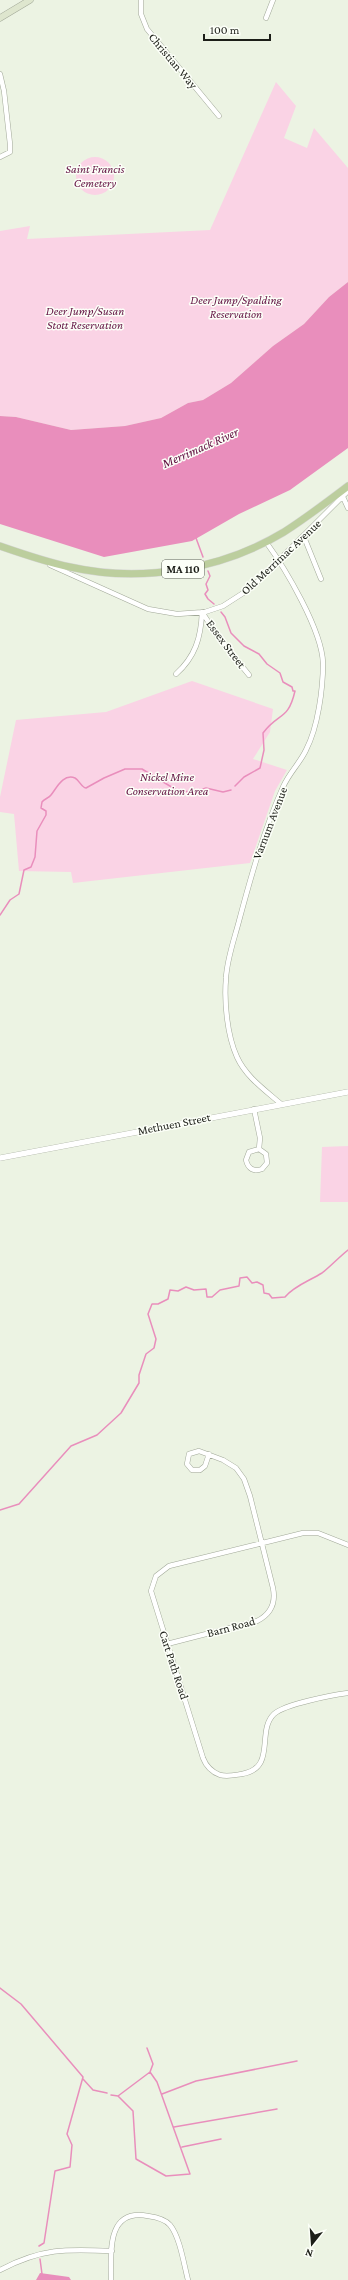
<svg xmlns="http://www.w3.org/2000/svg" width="348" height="2280" font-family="'Crimson Pro',serif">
  <rect width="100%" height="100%" fill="#ecf3e3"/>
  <path fill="#fad3e5" d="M276,82L296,106L284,138L307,148L314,128L348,168V282L329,297L304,324L273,346L231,383L203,400L188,403L161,418L125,426L71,430L16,417L0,416V231L30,226L27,239L210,230Z
    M76 176a19 19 0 1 1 38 0a19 19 0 1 1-38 0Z
    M192,681L273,709L270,732L253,759L287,770L275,791L250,863L73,883L71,872L19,871L14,814L0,812V797L16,720L106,712Z
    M348,1146V1202H320L322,1147Z"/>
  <path fill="#e98ebc" d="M348,282V448L290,490L239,514L192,541L104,557L0,524V416L16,417L71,430L125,426L161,418L188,403L203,400L231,383L273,346L304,324L329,297Z
    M40,2273L69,2277L71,2280H36Z"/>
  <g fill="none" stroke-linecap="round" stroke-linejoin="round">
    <path stroke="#e98ebc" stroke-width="1.5" d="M196,538L203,557
      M208,571L210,576L206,584L208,590L205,594L208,599L214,604
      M221,612L225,617L231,633L244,646L259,654L267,664L280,673L283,682L292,687L293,691H295C288,721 279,712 263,733L264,750L260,768L244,777L235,786
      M0,915L10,900L19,894L24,870L31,867L35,857L37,831L46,815V811L41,808L42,802C44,799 49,798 51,795C56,789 63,773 75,778C80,781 81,787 86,788L104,778L125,769H142L178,791L194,792L206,788L223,792L231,790
      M0,1510L19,1504L71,1446L97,1435L121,1413L139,1383V1375L146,1354L154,1348L156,1339L148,1314L152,1304H158L168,1299L170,1290L178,1291L186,1287L194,1290L206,1289L207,1297H212L220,1290L239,1286L240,1278L247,1277L252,1283L257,1282L263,1285L264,1293L269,1294L272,1298L285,1297C294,1286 309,1281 322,1273C331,1266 339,1257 348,1250
      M0,1988L21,2004L83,2077L67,2134L72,2145L70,2167L55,2171L44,2243L39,2246
      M83,2079L93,2090L107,2093
      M162,2094L196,2081L297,2061
      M111,2095L118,2096L150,2072L153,2064L147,2048
      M118,2096L133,2111L136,2159L166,2176L190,2174L157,2082L150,2072
      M174,2127L277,2109
      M182,2147L221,2139
      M40,2259L42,2274"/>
    <g stroke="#a1a898" stroke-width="5.5">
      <path id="minor" d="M141,0V14L147,29L219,116
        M266,18L273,0
        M0,74L4,91L10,144V152L0,157
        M343,497L348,508
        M304,537L321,579
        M266,542C285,568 322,630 323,663C323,689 318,727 306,750C300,763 289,773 283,787C264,830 251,876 239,921C234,940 227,959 226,978C224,1002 227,1035 237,1057C246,1077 265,1090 281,1104
        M50,565L148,609L177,614L205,612L223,606L251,588L348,491
        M202,612L218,637L249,675
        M176,674C195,657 201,638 202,612
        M254,1109L260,1138L259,1149L249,1152L246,1160C248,1169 254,1172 262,1169L267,1163L266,1154L259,1149
        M348,1545L318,1533H303L169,1566L156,1576L151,1591L203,1758C206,1766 212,1772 220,1775C228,1777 235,1775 242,1774C277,1768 256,1731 274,1714C285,1704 333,1695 348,1693
        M167,1644L257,1621C271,1614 276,1603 273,1588L250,1496L244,1479L236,1468L223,1460L199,1451L189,1454L187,1464L192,1470H200L205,1466L209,1454
        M0,2270C42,2248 65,2249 112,2251
        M111,2280C111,2253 106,2208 148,2216C155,2217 165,2219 170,2225C180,2237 184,2265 188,2280"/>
    </g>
    <g stroke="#a1a898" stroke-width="6">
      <path id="tertiary" d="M0,1158L348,1092"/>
    </g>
    <g stroke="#a1a898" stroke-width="7">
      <path id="secondary" d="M0,18L30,0"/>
    </g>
    <g stroke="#d6d6d5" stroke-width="8">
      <path id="primary" d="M0,546C23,554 46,562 70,567C141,583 221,570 284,532C306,518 327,502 348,486"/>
    </g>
    <use href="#minor" stroke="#fff" stroke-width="4.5"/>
    <use href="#tertiary" stroke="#fff" stroke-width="5.5"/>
    <use href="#secondary" stroke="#dee6ce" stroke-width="6"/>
    <use href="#primary" stroke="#bcce9e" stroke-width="7"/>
  </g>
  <g text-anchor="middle" stroke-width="3" stroke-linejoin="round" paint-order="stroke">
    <rect fill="#fcfff8" stroke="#5f625b" stroke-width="1" x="162" y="560" width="42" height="18" rx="3"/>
    <g font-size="11" font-weight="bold" fill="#1c1e18">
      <text x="183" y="573">MA 110</text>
    </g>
    <g font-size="12" fill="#1c1e18" stroke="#fcfff8">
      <text transform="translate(173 61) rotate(50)" y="4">Christian Way</text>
      <text transform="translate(281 557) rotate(-43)" y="4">Old Merrimac Avenue</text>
      <text transform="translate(226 644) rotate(53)" y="4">Essex Street</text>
      <text transform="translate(270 823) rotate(-69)" y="4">Varnum Avenue</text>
      <text transform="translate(174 1124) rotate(-11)" y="4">Methuen Street</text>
      <text transform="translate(231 1627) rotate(-15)" y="4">Barn Road</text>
      <text transform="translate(174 1665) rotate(72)" y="4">Cart Path Road</text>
    </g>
    <g font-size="12" font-style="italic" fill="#631343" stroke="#fcfff8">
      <text x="95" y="173">Saint Francis<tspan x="95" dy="14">Cemetery</tspan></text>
      <text x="236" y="304">Deer Jump/Spalding<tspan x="236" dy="14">Reservation</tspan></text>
      <text x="85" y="315">Deer Jump/Susan<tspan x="85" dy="14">Stott Reservation</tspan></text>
      <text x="167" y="781">Nickel Mine<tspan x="167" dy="14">Conservation Area</tspan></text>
    </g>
    <g font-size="13" font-style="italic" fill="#600f40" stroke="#fcfff8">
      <text transform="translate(200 447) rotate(-24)" y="5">Merrimack River</text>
    </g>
  </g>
  <g transform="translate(312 2244) rotate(197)" stroke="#fcfff8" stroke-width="3" paint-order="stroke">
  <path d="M0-3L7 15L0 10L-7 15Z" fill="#1c1e18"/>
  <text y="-6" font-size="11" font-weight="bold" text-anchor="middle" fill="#1c1e18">N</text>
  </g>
  <path d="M204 34v6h66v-6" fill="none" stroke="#1c1e18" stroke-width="2"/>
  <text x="210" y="34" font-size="12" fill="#1c1e18" stroke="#fcfff8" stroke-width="3" paint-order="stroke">100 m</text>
</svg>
